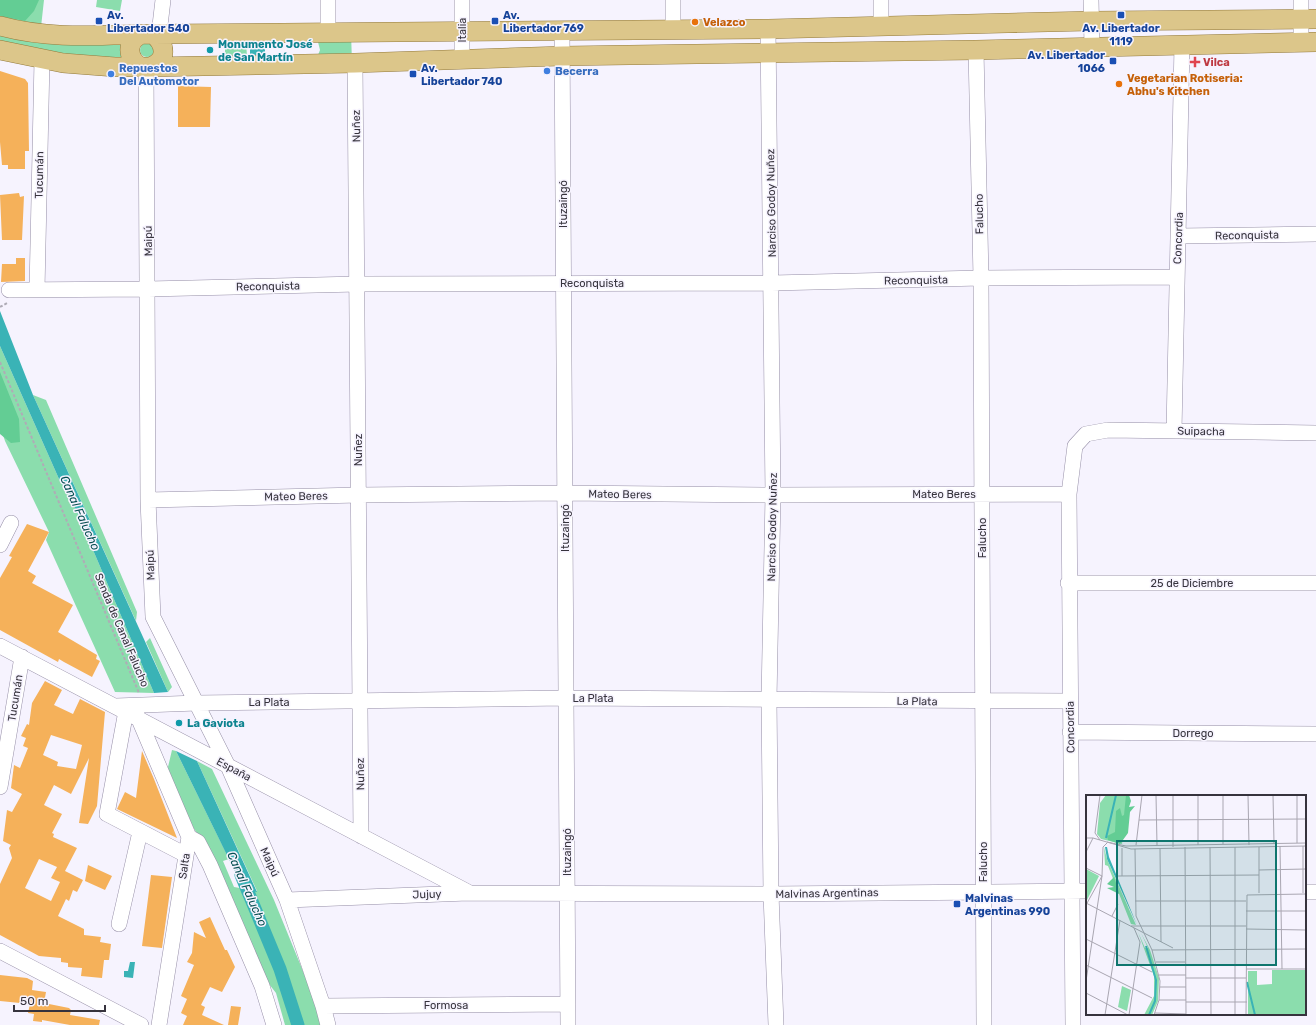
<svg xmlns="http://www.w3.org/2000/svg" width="1316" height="1025" font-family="Rubik,sans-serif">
  <rect width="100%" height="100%" fill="#f6f3fe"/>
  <path fill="#8bddad" d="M0,0H44L41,27L0,17Z
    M97,0H122L120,11L96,7Z
    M351,32L352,63L318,55L320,50L318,42Z
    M0,33L130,37L125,58L106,62L0,42Z
    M246,41L247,57H225V42Z
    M140 50a7 7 0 1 1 14 0a7 7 0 1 1-14 0Z
    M0,346L59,479L70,496L154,693L115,692L46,540L49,532L5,441L0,426Z
    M33,395L46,400L137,612L136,621Z
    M150,638L172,687L168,692L146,642Z
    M172,750L176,751L229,859L223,861L234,887L257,891L197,761L212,769L274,900L305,976L323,1025H285L276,993L262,975L208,849L181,810L169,781L168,767Z"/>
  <path fill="#63cd94" d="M0,0H39L34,11L25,21L0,16Z
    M0,372L19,419L20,442L11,443L0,434Z"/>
  <path fill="#3ab3b6" d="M250,42H265V55H250Z
    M0,311L33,395L168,692L154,693L70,496L59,479L0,346Z
    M176,751L197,761L257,892L244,890Z
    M130,962H135L133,978L124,977V971H128Z"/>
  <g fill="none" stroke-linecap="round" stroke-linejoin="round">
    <path stroke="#3ab3b6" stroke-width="13" d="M241,875L280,969L298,1025"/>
  </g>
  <path fill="#f5b15a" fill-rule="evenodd" d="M0,71L25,79L28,83L29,151H25V169H8V165H2L0,142Z
    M178,86L211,87L210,127H178Z
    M19,193L20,197L24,196L22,240H2L0,195Z
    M16,258H25V281L1,282L2,264H16Z
    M27,524L49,532L28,571L36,576L32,583L73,605L58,632L97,655L96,659L100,661L92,677L64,662L59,659L58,662L0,630V578L12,557L9,556Z
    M45,681L62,690L54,705L73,714L80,699L105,712L97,806L88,824L79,823L89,758L71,794L54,785L44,805L62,814L52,833L54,834L53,837L77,848L65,871L83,880L77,892L73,890L69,901L66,899L58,916L84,929V935L101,937L100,942L111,944L109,960H104L102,978L81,976L82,968L68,967V963L61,962V958L39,956L0,935V884L12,858L9,848L11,845L3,841L7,810L12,812L22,794L11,788L14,765L20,768L28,748L23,746L26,738L21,736L27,724L29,725L32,703ZM51,735L82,745L76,769L57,766L58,762L43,755ZM39,859L57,867L51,878L60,882L51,901L25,888Z
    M142,751L154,779L177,838L117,809L125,792L136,798Z
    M88,865L112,876L105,890L85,881Z
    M151,875L172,877L162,948L142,946Z
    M210,917L225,950H227L235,967L222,992L210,987L201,1005L205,1007L202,1015L224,1025H183L187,1016L181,1013L187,999L181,996L194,965L187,962L192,953L194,932L206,938L199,922Z
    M0,975L27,978L33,981L32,990L46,992L44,1003L69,1008L71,1010L70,1015L100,1020L99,1025H70L42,1020V1022L33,1021L34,1014L28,1013L30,1004L0,1001Z
    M231,1006L241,1007L238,1025H228Z"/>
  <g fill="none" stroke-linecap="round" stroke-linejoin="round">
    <g stroke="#968fa7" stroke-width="16">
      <path id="minor" d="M673,0V30
        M881,0V26
        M1091,0L1092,47
        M768,29L773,495L769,699L771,894L776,1025
        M562,31L568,1025
        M328,33V0
        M159,34L163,0
        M1301,42V0
        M976,50L981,278L984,1025
        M462,60V0
        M355,63L361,836
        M146,67L148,500L153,617L228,766L287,900L323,1006L328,1025
        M1178,236L1316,234
        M9,290L148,289L358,284L772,283L981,278L1176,277
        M37,290L42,60
        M1174,431L1182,45
        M148,500L359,495L565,493L773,495L1069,494
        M0,545L11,523
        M1068,583H1316
        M0,646L468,892
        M116,706L197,703L566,698L1070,701
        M126,711L107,814L186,855
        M138,717L189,837L159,1025
        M1070,732L1316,734
        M0,787L22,657
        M189,837L198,842L210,865L262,986L274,1025
        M1305,892H1316
        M287,900L468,893L771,894L1087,891
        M119,924L140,832
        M0,951L141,1025
        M323,1006L568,1004
        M1073,1025L1069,494L1075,446L1086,434L1108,430L1316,433"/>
    </g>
    <g stroke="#937a3c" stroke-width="20">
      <path id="major" d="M0,26C51,40 101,35 153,34L768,29L1091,21L1316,19
        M0,50L63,63L115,67H150L355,63L562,56L976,50L1316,42
        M141,67C127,59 125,41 142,34
        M150,67C168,61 166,44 153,34"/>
    </g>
    <path stroke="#afacb6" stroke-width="2" stroke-dasharray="3 2" stroke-linecap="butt" d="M0,307L7,303
      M0,362L139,693"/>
    <use href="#minor" stroke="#fff" stroke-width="15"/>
    <use href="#major" stroke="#dcc68a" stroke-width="19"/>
  </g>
  <g fill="#1a4fb4" stroke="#f6f3fe" stroke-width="1.5">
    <rect x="1117" y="11" width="8" height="8" rx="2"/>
    <rect x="95" y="17" width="8" height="8" rx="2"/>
    <rect x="491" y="17" width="8" height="8" rx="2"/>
    <rect x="1109" y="57" width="8" height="8" rx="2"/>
    <rect x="409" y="70" width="8" height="8" rx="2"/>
    <rect x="953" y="900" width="8" height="8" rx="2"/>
  </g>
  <g fill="#e8710a" stroke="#f6f3fe" stroke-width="1.5">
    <circle cx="695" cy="22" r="4"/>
    <circle cx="1119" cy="84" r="4"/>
  </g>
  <g fill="#0f9aa8" stroke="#f6f3fe" stroke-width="1.5">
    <circle cx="210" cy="50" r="4"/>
    <circle cx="179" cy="723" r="4"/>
  </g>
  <path fill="#e0444e" stroke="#f6f3fe" stroke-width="1.5" d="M1193 56h4v4h4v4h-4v4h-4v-4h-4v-4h4z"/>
  <g fill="#3f7fe0" stroke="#f6f3fe" stroke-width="1.5">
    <circle cx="547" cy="71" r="4"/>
    <circle cx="111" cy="74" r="4"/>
  </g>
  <g text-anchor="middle" stroke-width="3" stroke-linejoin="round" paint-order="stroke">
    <g font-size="11" font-weight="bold" fill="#164399" stroke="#f6f3fe" text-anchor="start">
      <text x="107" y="19">Av.<tspan x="107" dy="13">Libertador 540</tspan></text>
      <text x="503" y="19">Av.<tspan x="503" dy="13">Libertador 769</tspan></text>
      <text x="1121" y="32" text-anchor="middle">Av. Libertador<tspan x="1121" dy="13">1119</tspan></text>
      <text x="1105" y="59" text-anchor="end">Av. Libertador<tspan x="1105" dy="13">1066</tspan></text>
      <text x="421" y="72">Av.<tspan x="421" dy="13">Libertador 740</tspan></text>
      <text x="965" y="902">Malvinas<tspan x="965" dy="13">Argentinas 990</tspan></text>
    </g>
    <g font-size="11" font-weight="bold" fill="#c56008" stroke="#f6f3fe" text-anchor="start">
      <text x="703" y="26">Velazco</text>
      <text x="1127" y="82">Vegetarian Rotiseria:<tspan x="1127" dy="13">Abhu's Kitchen</tspan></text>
    </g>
    <g font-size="11" fill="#36333d" stroke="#f6f3fe">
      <text transform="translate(462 30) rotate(-90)" y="4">Italia</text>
      <text transform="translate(356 126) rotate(-91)" y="4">Nuñez</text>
      <text transform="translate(39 175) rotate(-89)" y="4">Tucumán</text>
      <text transform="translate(771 203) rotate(-91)" y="4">Narciso Godoy Nuñez</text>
      <text transform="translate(563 204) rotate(-90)" y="4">Ituzaingó</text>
      <text transform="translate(979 214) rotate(-91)" y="4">Falucho</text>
      <text transform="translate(1247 235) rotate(-1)" y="4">Reconquista</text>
      <text transform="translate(1178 238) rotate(-88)" y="4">Concordia</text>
      <text transform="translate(148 241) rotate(-91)" y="4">Maipú</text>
      <text transform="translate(916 280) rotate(-1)" y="4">Reconquista</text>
      <text x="592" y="287">Reconquista</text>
      <text transform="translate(268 286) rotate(-1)" y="4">Reconquista</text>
      <text transform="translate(1201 431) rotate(1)" y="4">Suipacha</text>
      <text transform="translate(358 450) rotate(-90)" y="4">Nuñez</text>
      <text transform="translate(620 494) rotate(1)" y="4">Mateo Beres</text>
      <text x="944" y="498">Mateo Beres</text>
      <text transform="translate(296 496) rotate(-1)" y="4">Mateo Beres</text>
      <text transform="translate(772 527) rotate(-89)" y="4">Narciso Godoy Nuñez</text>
      <text transform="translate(565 528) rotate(-90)" y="4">Ituzaingó</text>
      <text transform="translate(982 538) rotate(-90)" y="4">Falucho</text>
      <text transform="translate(150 565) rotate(-92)" y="4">Maipú</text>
      <text x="1192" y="587">25 de Diciembre</text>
      <text transform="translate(122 630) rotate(67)" y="4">Senda de Canal Falucho</text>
      <text transform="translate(15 698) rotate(-81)" y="4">Tucumán</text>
      <text x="593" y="702">La Plata</text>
      <text transform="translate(917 701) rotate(1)" y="4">La Plata</text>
      <text x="269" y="706">La Plata</text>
      <text transform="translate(1070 727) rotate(-91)" y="4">Concordia</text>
      <text x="1193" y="737">Dorrego</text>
      <text transform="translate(234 769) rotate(28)" y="4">España</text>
      <text transform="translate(360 774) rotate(-91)" y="4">Nuñez</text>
      <text transform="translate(567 852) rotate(-90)" y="4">Ituzaingó</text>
      <text transform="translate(270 862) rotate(66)" y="4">Maipú</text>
      <text transform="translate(983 862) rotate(-90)" y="4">Falucho</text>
      <text transform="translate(184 866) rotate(-81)" y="4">Salta</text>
      <text transform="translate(827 893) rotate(-1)" y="4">Malvinas Argentinas</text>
      <text transform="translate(427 894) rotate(-2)" y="4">Jujuy</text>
      <text x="446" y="1009">Formosa</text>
    </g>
    <g font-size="11" font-weight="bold" fill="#0d838f" stroke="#f6f3fe" text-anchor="start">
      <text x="218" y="48">Monumento José<tspan x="218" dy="13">de San Martín</tspan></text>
      <text x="187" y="727">La Gaviota</text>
    </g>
    <g font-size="11" font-weight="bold" fill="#be3a42" stroke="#f6f3fe" text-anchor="start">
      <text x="1203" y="66">Vilca</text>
    </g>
    <g font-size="11" font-weight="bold" fill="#366cbe" stroke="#f6f3fe" text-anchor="start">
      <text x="119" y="72">Repuestos<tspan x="119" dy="13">Del Automotor</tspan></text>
      <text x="555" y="75">Becerra</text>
    </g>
    <g font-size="12" font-style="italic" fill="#075052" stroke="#f6f3fe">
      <text transform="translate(80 513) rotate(66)" y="4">Canal Falucho</text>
      <text transform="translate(247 889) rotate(66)" y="4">Canal Falucho</text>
    </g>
  </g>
  <g transform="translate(1086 795)">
    <rect width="220" height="220" fill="#f6f3fe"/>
    <path d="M20,0H43L36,49L15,44L11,39L14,8ZM18,52L21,64L50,130L45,129L22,71L19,70ZM0,74L13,81L0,107ZM52,137L59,153H62L55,138L64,155L73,183L72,206L66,220H58L68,201V181ZM186,175H220V220H162V176H171V190L186,189ZM36,191L45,195L41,216L32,212Z" fill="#8bddad"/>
    <path d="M40,0H43L45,6L43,12L49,11L44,17L42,38L34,49L22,45L21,41L29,37L30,16L34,13L36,21L38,20ZM28,82L33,97V99L21,93L28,92L21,89Z" fill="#63cd94"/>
    <path d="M19,52H21L23,62L51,130L21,64Z" fill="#3ab3b6"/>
    <path fill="none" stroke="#3ab3b6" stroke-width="2" d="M20,43L30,0M60,151L70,185L69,206L63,220M161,187L169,220"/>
    <path fill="none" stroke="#a9a6b1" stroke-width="1" d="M14,0L9,38L14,45M70,0L71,50M112,0V50M137,0V49M162,0L163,50M187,0L188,48M211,0V48M53,25L220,24M0,43H7L0,57M7,43L45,54L220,51M21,47L40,51L220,48M50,50L56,0M194,51L196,174M87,52V0M99,52L100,220M124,52L125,220M149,52V220M49,54L50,121L66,155L74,186L73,205L68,220M74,54L75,147M0,73L16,81M173,75L220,74M32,81L173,80M36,81V53M173,98V52M217,98V51M49,106H160M0,108L87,153M0,110L16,81M160,116H220M26,121L32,109M45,131H160M160,134L220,135M0,144L66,177M66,155L220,154M70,167H99M0,170L66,203M160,174H220M73,180H100M100,183H160M0,186L16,81L17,52L21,48M74,192H100M0,198L42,220M73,205H100M100,207H161M69,218L100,219M19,220L34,125M43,220L54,147L48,133M160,220L161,100L220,99"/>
    <path fill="#0f766e" fill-opacity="0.15" stroke="#0f766e" stroke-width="2" d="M31,46H190V170H31Z"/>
    <rect width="220" height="220" fill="none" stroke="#36333d" stroke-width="2"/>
  </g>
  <path d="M14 1005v6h91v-6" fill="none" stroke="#36333d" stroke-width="2"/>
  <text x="20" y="1005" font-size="12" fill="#36333d" stroke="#f6f3fe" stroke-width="3" paint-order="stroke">50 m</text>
</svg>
